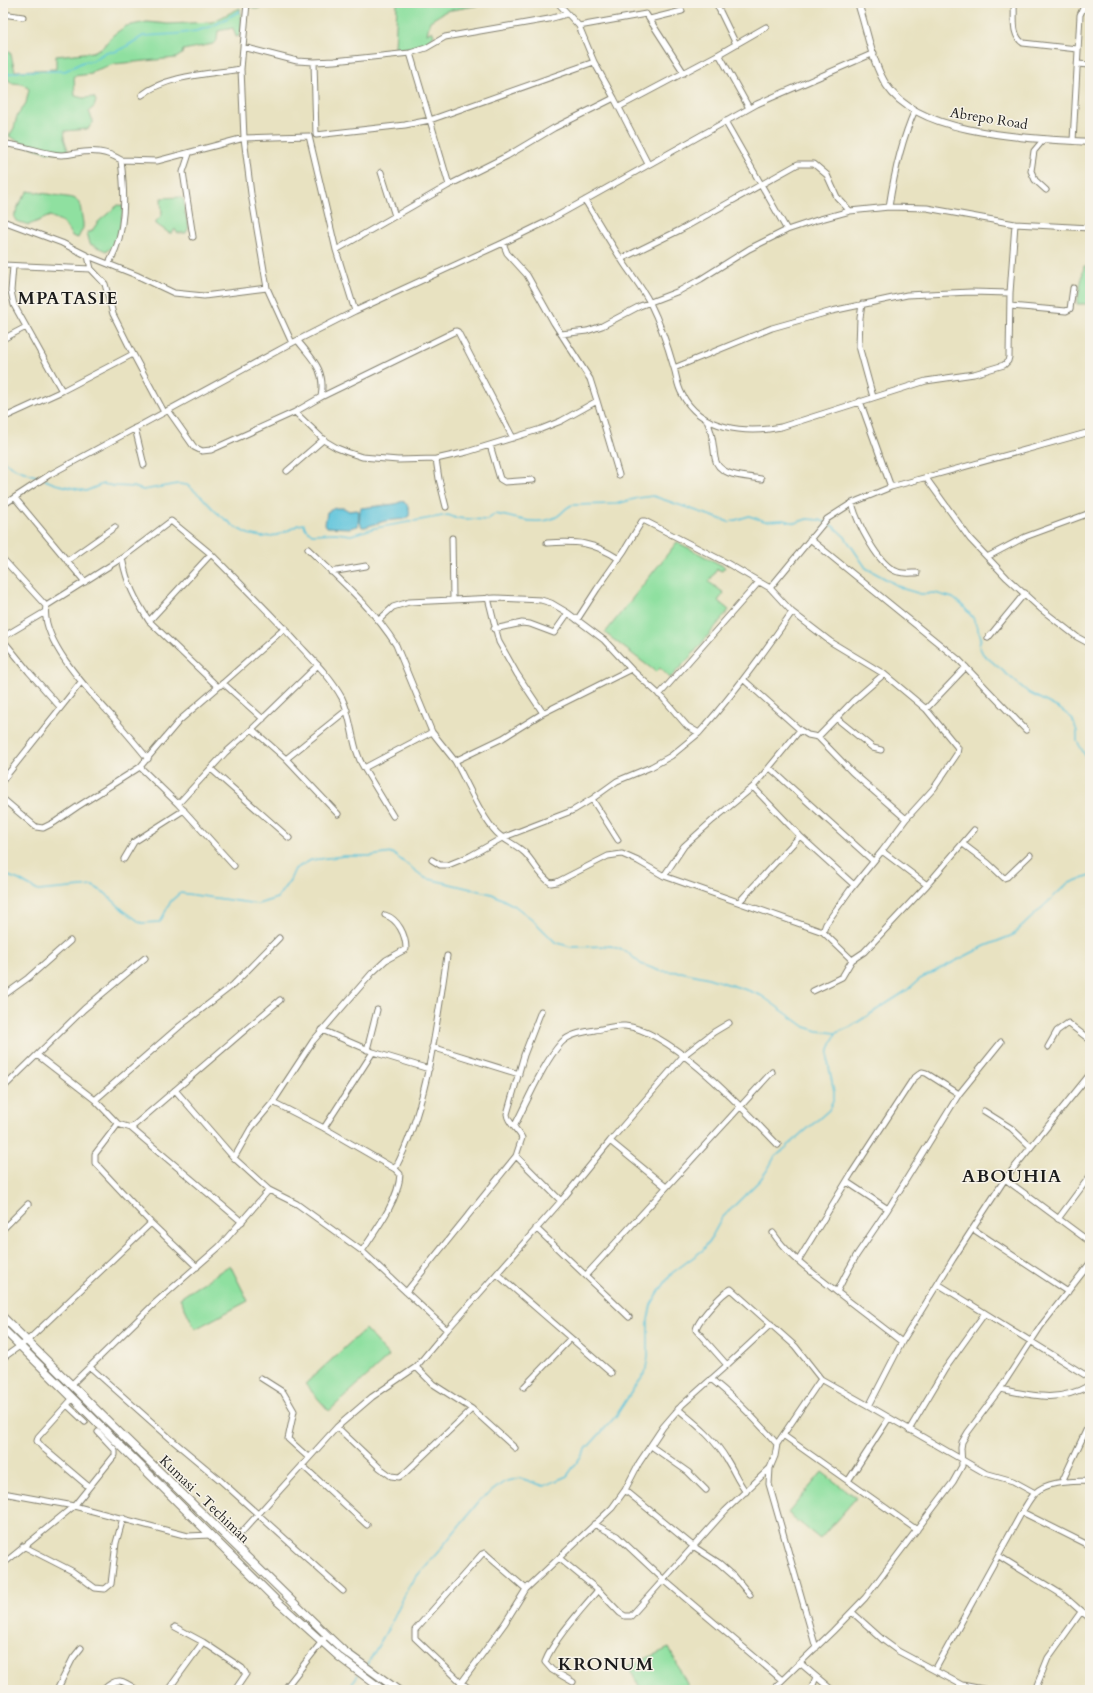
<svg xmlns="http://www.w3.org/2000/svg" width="1093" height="1693" font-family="Cardo,serif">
  <rect width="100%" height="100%" fill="#f7f3e8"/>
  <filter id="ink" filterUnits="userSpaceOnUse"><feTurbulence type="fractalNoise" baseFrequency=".025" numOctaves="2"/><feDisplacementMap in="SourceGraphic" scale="8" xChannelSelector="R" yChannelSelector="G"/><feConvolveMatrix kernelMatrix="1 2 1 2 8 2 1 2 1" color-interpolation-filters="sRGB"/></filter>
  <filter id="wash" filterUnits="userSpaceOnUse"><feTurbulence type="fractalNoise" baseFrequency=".012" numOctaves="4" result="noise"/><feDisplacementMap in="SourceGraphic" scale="16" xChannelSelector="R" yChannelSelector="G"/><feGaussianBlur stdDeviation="0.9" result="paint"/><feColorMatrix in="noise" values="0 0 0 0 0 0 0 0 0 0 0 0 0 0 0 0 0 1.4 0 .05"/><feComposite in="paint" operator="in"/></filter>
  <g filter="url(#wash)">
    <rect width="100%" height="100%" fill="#e8e2c1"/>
    <path fill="#8fe0a0" stroke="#567e5e" d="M250,3H278L256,9L253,8Z
      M397,3H492L446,11L430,21L427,34L432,31L434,35C423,49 413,51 395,48Z
      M240,8L242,27L239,36L236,37L233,28L218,31L217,40L213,44L183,50L182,54L176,58L114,64L93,71L92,74L74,76L75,96L83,98L94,97L96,101L94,107L89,111L93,122L88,129L65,131L64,138L68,150C50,158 25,145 9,136L14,128L17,116L26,103L29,89L23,84L12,83L7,79L3,80V52L10,51L15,71L56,69V56L93,52L103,47L113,35L126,26L147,22L168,24L212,22Z
      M28,191L73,198L77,200L80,205L83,223V228L78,238L72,236L63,222L50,216L29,225L16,221L14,217L19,204Z
      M180,197L184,200L185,213L189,227L186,233H177L175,229L172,233H169L156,224V221L162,215L161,198Z
      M118,205L123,206V211C120,223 119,246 106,251L90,244L87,232H91L98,222Z
      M1084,266H1090V304H1077Z
      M677,542L725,567L722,571L717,569L709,582L724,593L718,601L729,610L692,655L670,678L660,668L656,672L605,633Z
      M230,1265L248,1301L195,1329L180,1298Z
      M365,1329L389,1356L329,1411L305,1384Z
      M822,1472L856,1498L820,1539L788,1513Z
      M669,1648L690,1690H641L629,1666Z"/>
    <path fill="#5fc4dc" stroke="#3e707c" d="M403,501C409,506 410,509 409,516L404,519L385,521L365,527H362C359,523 359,513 361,508L395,504Z
      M335,508H344L349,511L357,510L359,511L358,526L349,528L327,527L325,524L327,512Z"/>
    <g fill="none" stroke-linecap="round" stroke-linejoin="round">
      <path stroke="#5fc4dc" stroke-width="1.5" d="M252,5L258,3
        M3,75L22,71H65L83,62L92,61L106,52H114L122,49L143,36L176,34L196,31L213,26L240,11
        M3,461L16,469L41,478
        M45,480L55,484L86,491L103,484L114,486L134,487L143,490L178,484L187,485L202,497L216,512L235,527L248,534L262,537L277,535L289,530L298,525L304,524L305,528L312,534L336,533L351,535L375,528L448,515L456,518L487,520L495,514C515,517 534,526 554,518C562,515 564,508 572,505L616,504L638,498L653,496L729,522L749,516L765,521L784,520L795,523L807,519L820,520L833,526L845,537L866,568L904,589L921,594L935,593L953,598L963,606L973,618L981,637L979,646L983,654L1029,693L1060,709L1072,718L1077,731V741L1090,764
        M3,874L19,880L38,891L93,886L105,893L123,910L141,923L160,922L171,901L180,893L258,904L277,898L290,880L295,869L311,860L344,856H370L392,853L425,878L492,894L515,906L532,919L555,942L571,947L611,946L627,952L641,964L660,971L681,972L705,977L750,991L762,996L805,1027L818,1031L836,1033L850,1027L906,991L920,979L985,946L1013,935L1067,884L1090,875
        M367,1665L389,1627L410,1584L438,1552L480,1500L504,1482L520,1478L544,1486L567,1476L587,1448L616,1416L634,1388L645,1374L648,1356V1320L651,1305L660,1290L672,1273L703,1250L710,1240L722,1218L760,1180L768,1169L774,1158L829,1110L834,1099V1092L828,1062L829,1049L836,1033
        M347,1690L358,1675"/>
    </g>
  </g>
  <g filter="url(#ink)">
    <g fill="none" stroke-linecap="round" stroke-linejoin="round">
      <g stroke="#827f6e" stroke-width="7">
        <path id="minor" d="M247,3L241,69L244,138L251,194L267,288L292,343
          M558,3L579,26L594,62
          M716,3L736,44
          M1014,6C1015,18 1011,35 1023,43L1077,49
          M3,14L23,17
          M650,19L682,11
          M579,26L646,14L684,73
          M243,47L297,61L314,62L334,61L410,53L426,48L445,37L549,19L567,14
          M410,53L430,120L594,62L614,98L554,128L507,156L449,185
          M719,54L766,27
          M314,62L316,135L405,125L430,120L449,185L336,250
          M1078,64L1090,65
          M142,95C167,75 210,74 241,69
          M614,98L648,164
          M619,107L719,54L749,108
          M725,121L787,230
          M1044,139L1034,151L1031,171L1035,180L1046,190
          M1073,141L1080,15L1084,6L1090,3
          M3,144C23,144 41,154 61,155C66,155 72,154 76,153C93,150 106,151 121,160
          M189,154L183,172L193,237
          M381,172L395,216
          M585,200C598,222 611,244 625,265C633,277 643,289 650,303C660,323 668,347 674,368C677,377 677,386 682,394C700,430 746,434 781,427L926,381L974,374L1004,365L1008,361L1009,357L1010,293L1015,224
          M889,207C894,174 901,141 915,110
          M3,221L62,243L88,256L136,275L174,293L204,296L267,288
          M621,259L680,230L798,164H814L827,175L837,197L850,211
          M109,263C127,232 125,194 121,160L157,161L244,138L309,136L336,250L355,311
          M3,265L91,269
          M862,304L860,318L859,346L873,397
          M1010,306L1066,311L1070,309L1073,288
          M561,334L587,331L602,326L640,306L679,291L701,279L749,249L787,230L817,220L850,211L889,207L927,208L1015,224L1090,228
          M3,339L26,327
          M298,341C313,360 326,370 321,397L295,412L325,441L337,448L347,452L362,457L398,460L436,459L467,452L541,429L561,421L597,401L590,379L554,323L527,275L507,253L503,243
          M133,354L164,412
          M674,368L772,328L832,311L907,295L971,292L1010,293
          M62,391L133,354L113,314L105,284L91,269L88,256
          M321,397L456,331L458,332L513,438
          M597,401L619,475
          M860,401L891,487
          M168,410L194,447L202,451L211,450L295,412
          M3,418L62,391L14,305L11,291L13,266
          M707,421C713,433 713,445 715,458C718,477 746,476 761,479
          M135,428L144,465
          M490,445L500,479L505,482L533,480
          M436,459L439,479L446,507
          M287,471L324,439
          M926,478L970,539L1007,578L1041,609L1077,637L1090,644
          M15,498L85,582
          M852,503C857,522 878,566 898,572C904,574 911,573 917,573
          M3,505L49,475L292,343L355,311L503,243L546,222L757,104L874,53
          M452,538L453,599
          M810,539L959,660L1026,730
          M547,543C578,541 593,542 619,559
          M308,549C339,579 373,608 396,645L432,732L455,761L503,738L543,713L631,669L663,698L687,726L699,733C733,695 763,654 792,612
          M987,557L1025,537L1090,513
          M122,558L46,606C40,640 89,691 110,714C123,729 136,744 148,759
          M3,559L46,606
          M67,561L115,527
          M331,572L366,566
          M488,598L499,642L517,674L543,713
          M379,620L393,607L409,602L496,598L541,600L551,603L568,613L604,640L631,669
          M577,620L597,589L624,551L642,521H645L725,562L770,588
          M149,621C135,599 127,584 122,558L171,521L211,554
          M494,629L522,623L530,624L554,633L568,613
          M3,637L45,612
          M988,638L1025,593
          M3,640L29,672L60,707
          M318,665L252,729L286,759L338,814
          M744,680L800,730L808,735L818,737L852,772L906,819
          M223,683L180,720L140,767L178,804L225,753L252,729
          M218,687L149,621L211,554C241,584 271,614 300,646C315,662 331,678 342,698C353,720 351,747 364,768L432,732
          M659,695L759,582
          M926,709L966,667
          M836,718L873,748L881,750
          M263,719L223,683L285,628
          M818,737L853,701L884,674
          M286,759L347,710
          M455,761C467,782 481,817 497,833C505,841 517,845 525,853C534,862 540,877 551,883L557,882L608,856L622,854L638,861L664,876L823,932
          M364,768L393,816
          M770,768L873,861
          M211,769L289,838
          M3,780L81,682
          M753,787L800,836L854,885
          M3,799L36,827L43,828L55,822L77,807L140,767
          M592,799L618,840
          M178,804L234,866
          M963,844L988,863L1004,878L1007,877L1030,855
          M882,851L927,885
          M124,859L134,842L184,810
          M432,860L440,865H448L470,856L502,838L574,810L592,799L617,781L651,767L671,756L699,733
          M664,876L684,846L713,820L753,787L800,730
          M739,902L800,836
          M852,960L823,932L826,924L850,890L882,851L906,819L934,788L957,754L958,748L926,709L884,674L831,642L792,612L770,588L827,519L852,503L891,487L1090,432
          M813,991L842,977L852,960L864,952L927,885L974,830
          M3,996L28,978L70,941
          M322,1030L373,1052L429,1069
          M432,1047L519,1074
          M1048,1047L1057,1031L1068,1023L1090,1040
          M367,1050L377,1010
          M37,1055L95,1100L118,1124L131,1128L280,1000
          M3,1088L84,1009L145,958
          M175,1090L234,1158L269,1190L297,1204L362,1251L447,1330
          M95,1100L180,1026L233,985L279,938
          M273,1102L324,1128L395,1169L400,1174C399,1200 376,1230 362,1251
          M984,1111L1011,1128L1031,1147
          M118,1124L95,1154V1163L151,1223L197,1267
          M514,1127C527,1102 543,1063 561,1043C569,1034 584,1032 595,1030C604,1029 615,1025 625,1026C672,1031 745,1111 778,1145
          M131,1128L242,1222
          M324,1128L373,1052
          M610,1141L666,1187
          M516,1156L561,1201
          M234,1158L251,1128L273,1102L313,1041L372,973L386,960L406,949C406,935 398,919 385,915
          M395,1169C428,1106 436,1026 447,956
          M1005,1179L1090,1242
          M847,1182L888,1209
          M1058,1219L1090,1176
          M536,1228L629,1317
          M3,1229L28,1204
          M973,1229L1068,1292
          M773,1233C789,1257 815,1274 837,1292
          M798,1261L851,1174L913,1079L922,1072L926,1073L959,1094
          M497,1274L611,1373
          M586,1275L772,1072
          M938,1284L1090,1378
          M406,1292L516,1156L522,1138C518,1129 508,1124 507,1114L524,1055L541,1011
          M902,1342L837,1292L844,1278L856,1256L888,1209L959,1094L1001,1042
          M3,1358L27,1341L151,1223
          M727,1365L696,1330C697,1321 722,1293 731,1289L795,1346L821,1379L869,1406
          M90,1367L172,1440L220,1480L343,1591
          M416,1367L433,1384L472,1409L515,1448
          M261,1378L283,1392L294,1411L288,1439L309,1458
          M711,1379C735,1398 757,1421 777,1444
          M71,1385L154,1304L219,1247L269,1190
          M524,1387L570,1339
          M1000,1389C1034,1396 1059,1403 1090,1385
          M73,1398L38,1437L37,1441L43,1448L89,1487
          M67,1405L85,1422
          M678,1409C696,1424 715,1439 727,1460C734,1471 738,1482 746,1492
          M337,1427L380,1468L391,1476L399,1477L405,1473L472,1409
          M909,1430L945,1369L985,1313
          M783,1435L917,1530
          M651,1446L688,1472L706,1490
          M302,1465L367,1525
          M770,1468L769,1484L816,1648
          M848,1481L889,1418
          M1062,1482L1090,1422
          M625,1490L693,1546L719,1563L735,1577L750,1595
          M3,1493L74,1506L188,1536L211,1535
          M1035,1493L1013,1481L985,1473L869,1406L902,1342L953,1259L1005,1179L1090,1074
          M1022,1512L1090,1546
          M594,1524L617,1536L664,1580L782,1680
          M232,1543L337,1427L372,1397L416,1367L447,1330L561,1201L610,1141L684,1055L714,1032L729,1023
          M23,1546L72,1571L95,1588L105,1589L111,1584L116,1543L123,1518
          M999,1556C1019,1569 1040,1581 1061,1594C1071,1601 1079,1611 1090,1618
          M559,1558L598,1590L620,1613L625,1616H631L725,1511L770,1468L775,1456L777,1444L821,1379
          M3,1564L74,1506L115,1455V1450L98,1432
          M852,1612L883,1640L898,1651L962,1685L988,1690
          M175,1627L203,1642L242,1668L246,1674L235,1690
          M800,1663L832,1690
          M935,1670L1022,1512C1026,1506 1030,1498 1035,1493C1049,1480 1073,1482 1090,1481
          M573,1682L552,1670L545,1662C554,1639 582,1609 598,1590
          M57,1690L73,1658L81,1648
          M103,1690C117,1676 123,1680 137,1690
          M168,1690L203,1642
          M284,1690L327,1635
          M456,1690L505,1623L526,1589L612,1508L625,1490L639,1463L663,1427L682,1405L727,1365L771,1324
          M471,1690L462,1683L415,1638V1630L482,1554L485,1553L488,1556L526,1589
          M519,1690H520
          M772,1690L833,1631L865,1598L953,1482L962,1466L961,1448L962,1442L968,1432L1000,1389L1041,1326L1090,1263
          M811,1690L816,1677
          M1035,1690L1048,1658L1081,1612"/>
      </g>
      <g stroke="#827f6e" stroke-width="8">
        <path id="major" d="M858,3C867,29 872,64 887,86C921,137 1034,138 1090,142"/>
      </g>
      <g stroke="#827f6e" stroke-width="9">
        <path id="highway" d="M3,1317L112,1425L327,1635L344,1651L398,1690
          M3,1329L278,1602L339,1657L383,1690"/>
      </g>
      <use href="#minor" stroke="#fff" stroke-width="5"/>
      <use href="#major" stroke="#fff" stroke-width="6"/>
      <use href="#highway" stroke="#fff" stroke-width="7"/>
    </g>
  </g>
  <g text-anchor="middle" stroke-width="3" stroke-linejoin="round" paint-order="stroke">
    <g font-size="14" fill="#1c1c1c" stroke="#f7f3e8">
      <text transform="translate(989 118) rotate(9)" y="5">Abrepo Road</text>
      <text transform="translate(205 1499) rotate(44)" y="5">Kumasi - Techiman</text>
    </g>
    <g font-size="18" font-weight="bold" letter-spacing="1" fill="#1c1c1c" stroke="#f7f3e8">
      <text x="68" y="304">MPATASIE</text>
      <text x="1012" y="1182">ABOUHIA</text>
      <text x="606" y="1670">KRONUM</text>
    </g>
  </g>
  <rect width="1093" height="1693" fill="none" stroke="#f7f3e8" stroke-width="16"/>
</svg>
